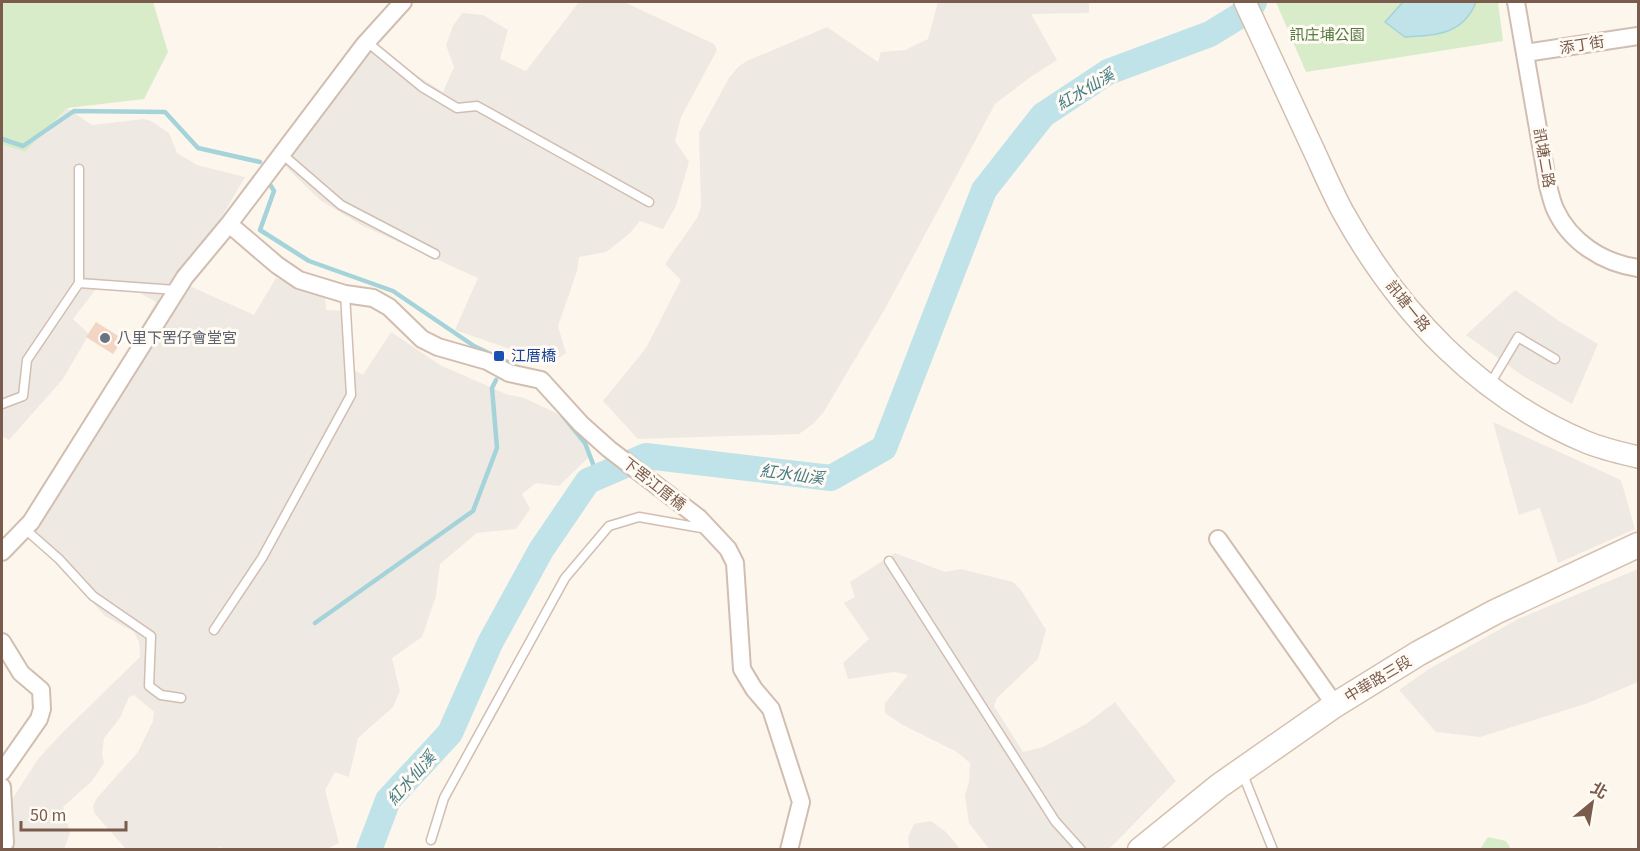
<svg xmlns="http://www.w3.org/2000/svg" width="1640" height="851" font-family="'Source Sans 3','Noto Sans TC',sans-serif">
  <rect width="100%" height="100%" fill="#fdf6ec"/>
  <path fill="#efe9e4" d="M579,2H624L714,44L717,50L681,117L675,141L689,162L676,206L663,229L640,221L629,234L606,252L579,257L577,271L558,326L566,353L551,363L455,330L478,278L361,225L320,200L281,162L377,43L399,64L443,92L454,67L446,45L453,26L462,13L483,15L508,30L500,59L526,71Z
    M938,2H1089V13L1031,14L1057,60L1032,76L995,104L886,307L823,413L813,424L799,434L638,439L603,401L646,348L681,280L665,264L697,218L701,207L699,133L729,78L739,66L747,61L827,27L878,62L881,52L905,50L928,39Z
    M67,108L92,125L144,119L151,121L169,133L177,153L197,165L245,177L183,283L254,315L276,278L325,297L326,310L349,311L351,363L354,370L363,375L391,332L440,365L506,394L524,398L554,412L567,420L592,454L559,486L536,483L522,494L530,509L516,529L477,533L440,564L436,596L422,637L392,658L400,691L393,707L358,738L349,777L335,772L325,790L339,843L325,850H222L221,846L217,850L126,849L95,814L93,806L97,798L138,752L153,721L154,712L134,695L129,697L120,718L104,738L102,754L104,763L92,781L63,807L70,833L64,849L2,850V815L38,759L62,733L140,657L139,642L134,632L105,616L24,527L156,302L126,285L114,291L99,285L73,319L89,334L63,379L9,440L2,436V145L25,152Z
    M1515,290L1559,321L1598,344L1572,404L1523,376L1466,335Z
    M1493,422L1621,480L1635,529L1558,563L1540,508L1519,515Z
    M895,553L945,572L961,569L1013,582L1021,590L1046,630L1038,659L997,698L994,706L1023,752L1043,747L1086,724L1115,702L1176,781L1109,849H989L969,823L965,796L969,782L970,763L957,752L901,724L885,713V703L908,675L894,672L848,679L843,663L869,639L844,603L855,597L850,582Z
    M1638,569V682L1588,703L1480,737L1436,732L1399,690L1429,669L1518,619Z
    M931,821L946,832L960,849H909L908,837L914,824Z"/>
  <path fill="#d8ecc9" d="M2,2H153L168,52L144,99L67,108L25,152L2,145Z
    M1276,2H1498L1503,41L1306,72Z
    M1488,837L1506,841L1511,849H1480Z"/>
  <path fill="#bfe3e8" stroke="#a5d3da" stroke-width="1.5" d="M1403,2H1476C1463,35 1436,35 1405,37L1385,22Z"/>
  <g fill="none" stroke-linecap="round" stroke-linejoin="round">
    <path stroke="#a5d3da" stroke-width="4.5" d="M2,139L23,146L74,111L165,112L198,148L260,162
      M271,186L274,191L260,230L309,261L393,291L474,346L522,369
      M563,416L585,443L598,477
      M315,623L473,511L497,448L492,388L496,380"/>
    <path stroke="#bfe3e8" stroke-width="26" d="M369,850L388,800L450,733L490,643L541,550L588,481L646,456L831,478L884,448L984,190L1043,115L1108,72L1210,34L1249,10L1254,2"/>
  </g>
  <path fill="#f3d5c3" d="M96,322L123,339L113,354L86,337Z"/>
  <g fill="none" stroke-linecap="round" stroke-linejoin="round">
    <g stroke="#d1beb0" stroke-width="11">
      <path id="service" d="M367,42L422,87L457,108L477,106L649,202
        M282,154L341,205L435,254
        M79,169V283L176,290
        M1490,384L1518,337L1555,359
        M2,404L23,396L27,360L79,283
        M25,529L59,559L93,596L151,636L149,686L161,695L181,698
        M889,561L1055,821L1081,850
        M214,630L262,558L351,395L345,294
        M1242,772L1273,850
        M431,840L444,798L565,578L609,526L639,517L707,529"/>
    </g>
    <g stroke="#d1beb0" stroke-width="20">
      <path id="minor" d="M1516,2L1548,186C1550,193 1552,202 1555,209C1570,242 1603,263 1638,268
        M1525,53L1638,36
        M229,224L277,265L299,280L345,294L373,298L389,307L422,339L438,347L487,361L509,373L541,380L581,424L609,449L699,518L728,549L735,563L742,669L754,689L771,709L801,802L789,850
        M1218,539L1335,705
        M2,552L31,522L185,277L229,224L364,45L403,2
        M2,642L21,673L41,690L42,709L39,719L2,772
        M2,787L5,843"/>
    </g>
    <g stroke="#d1beb0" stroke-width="24">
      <path id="tertiary" d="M1245,2C1266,47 1287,93 1308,138C1320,163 1330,188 1343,212C1399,313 1479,397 1586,442C1603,449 1621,453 1638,457"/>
    </g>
    <g stroke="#d6c0b0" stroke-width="27">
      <path id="secondary" d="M1140,850L1219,786L1335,705L1419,653L1495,612L1638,545"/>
    </g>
    <use href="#service" stroke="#fff" stroke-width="8"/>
    <use href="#minor" stroke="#fff" stroke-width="16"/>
    <use href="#tertiary" stroke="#fff" stroke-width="21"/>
    <use href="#secondary" stroke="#fff" stroke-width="24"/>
  </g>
  <circle fill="#6b7280" stroke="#fffaf3" stroke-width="2" cx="105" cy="338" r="6"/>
  <rect fill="#1a4fb4" stroke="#fffaf3" stroke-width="2" x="493" y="350" width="12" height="12" rx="3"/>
  <g text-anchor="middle" stroke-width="6" stroke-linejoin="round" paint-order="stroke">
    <g font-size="15" fill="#537a41" stroke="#fffaf3">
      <text x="1327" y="40">訊庄埔公園</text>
    </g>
    <g font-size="15" fill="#7a5c4d" stroke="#fffaf3">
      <text transform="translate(1582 45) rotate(-9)" y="5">添丁街</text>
      <text transform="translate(1544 158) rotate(80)" y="5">訊塘二路</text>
      <text transform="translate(1408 306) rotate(51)" y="5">訊塘一路</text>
      <text transform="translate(654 484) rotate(38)" y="5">下罟江厝橋</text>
      <text transform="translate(1378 679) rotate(-31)" y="5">中華路三段</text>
    </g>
    <g font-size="15" fill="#5b616d" stroke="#fffaf3" text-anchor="start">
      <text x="117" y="343">八里下罟仔會堂宮</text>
    </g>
    <g font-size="15" fill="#164399" stroke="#fffaf3" text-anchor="start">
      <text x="511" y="361">江厝橋</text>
    </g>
    <g font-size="16" font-style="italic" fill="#437c86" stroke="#fffaf3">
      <text transform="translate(1085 89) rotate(-31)" y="6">紅水仙溪</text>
      <text transform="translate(792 474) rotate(7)" y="6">紅水仙溪</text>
      <text transform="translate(411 778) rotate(-49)" y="6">紅水仙溪</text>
    </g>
  </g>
  <rect width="1640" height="851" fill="none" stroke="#7a5c4d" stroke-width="6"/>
  <g transform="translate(1592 803) rotate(30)" stroke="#fffaf3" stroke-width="4.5" paint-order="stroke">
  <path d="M0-4.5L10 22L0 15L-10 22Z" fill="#7a5c4d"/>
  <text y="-9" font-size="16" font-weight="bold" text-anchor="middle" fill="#7a5c4d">北</text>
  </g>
  <path d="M21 821v9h105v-9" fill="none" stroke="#7a5c4d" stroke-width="3"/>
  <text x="30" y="821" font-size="18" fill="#7a5c4d" stroke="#fffaf3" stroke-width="4.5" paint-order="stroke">50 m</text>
</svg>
